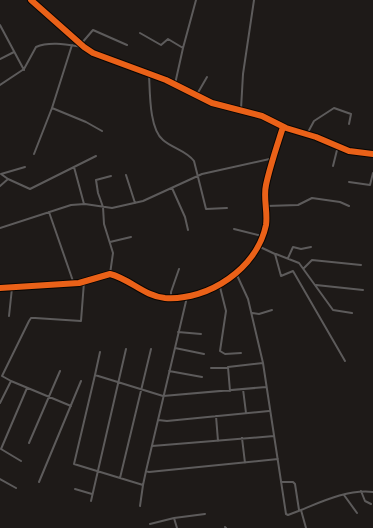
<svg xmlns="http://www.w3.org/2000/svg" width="373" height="528" font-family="'Source Serif 4',serif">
  <rect width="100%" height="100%" fill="#1e1a18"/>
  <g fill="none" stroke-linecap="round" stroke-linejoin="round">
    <path stroke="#5d5b5b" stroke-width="2" d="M0,25L24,70
      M140,33L161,45L168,39L183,48
      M81,44L93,30L127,45
      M0,59L14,52
      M149,74C150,91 149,129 163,140C172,148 187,151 194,161L206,209L227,208
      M175,84L183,48L196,0
      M0,85L24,69L36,47C50,41 69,45 83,47
      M196,96L207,77
      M52,108L86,122L102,131
      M241,109L243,74L254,0
      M307,134L314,121L334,108L351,114L349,124
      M34,154L52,108L72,45
      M333,166L338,146
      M74,167L84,204
      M1,174L8,179L30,189L96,156
      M1,174L25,167
      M126,175L135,203
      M349,182L370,185L373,173
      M0,186L8,179
      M172,188L185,217L188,230
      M266,206L298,205L312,198L340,202L349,206
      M49,212L74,284
      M0,228L71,205L85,204L112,208L143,201L202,174L274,158
      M234,229L262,236
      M110,242L131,237
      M258,246L275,254L281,276L293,271L345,361
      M276,254L299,263L333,310L352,313
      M288,258L293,247L301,249L311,247
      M304,268L312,260L361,265
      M236,273L248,299L263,363L286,514L288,515L301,510L306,528
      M110,274L113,253L104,224L103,207L98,193L96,180L111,176
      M219,283L226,311L220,351L225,354L241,353
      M316,285L363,290
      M0,288L79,283L110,274C130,279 144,296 165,298C209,301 257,268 266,225C268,212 263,198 266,185C270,166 277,146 283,127
      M187,297L146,471L149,472L278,459
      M171,298V292L179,269
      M252,313L259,314L272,310
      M9,316L12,288
      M178,332L201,334
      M175,348L204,354
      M211,368H228
      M169,371L202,377
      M95,375L100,352
      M11,381L2,376L29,321L31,318H35L81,321L84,282
      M243,389L246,413
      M230,391L228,367L263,363
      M0,403L11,381L71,406
      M216,416L218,441
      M158,420L167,421L269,411
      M242,438L245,463
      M29,443L60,371
      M152,446L274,436
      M1,449L27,388
      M1,449L21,461
      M146,471L143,485L74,464L95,375L163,396L266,387
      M120,478L151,349
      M0,479L16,488
      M39,482L81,381
      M281,482H293L295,484L299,510
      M75,489L92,494
      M361,491L365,501L371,504
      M344,495L357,513
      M91,501L126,349
      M140,506L143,485
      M301,510C323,501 349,489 373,492
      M174,518L177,528
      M150,524L174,518L205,514
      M225,527L226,528"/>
    <path stroke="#5d5b5b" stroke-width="2.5" d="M31,0L84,47L93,53L166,80L212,103L262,116L286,128L316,137L349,151L373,154"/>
    <g stroke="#080604" stroke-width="8">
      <path id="cycleway" d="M31,0L84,47L93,53L166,80L212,103L262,116L286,128L316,137L349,151L373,154
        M0,288L79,283L110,274C130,279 144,296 165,298C209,301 257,268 266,225C268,212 263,198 266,185C270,166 277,146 283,127"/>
    </g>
    <use href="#cycleway" stroke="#ea6118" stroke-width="6"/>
  </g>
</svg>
